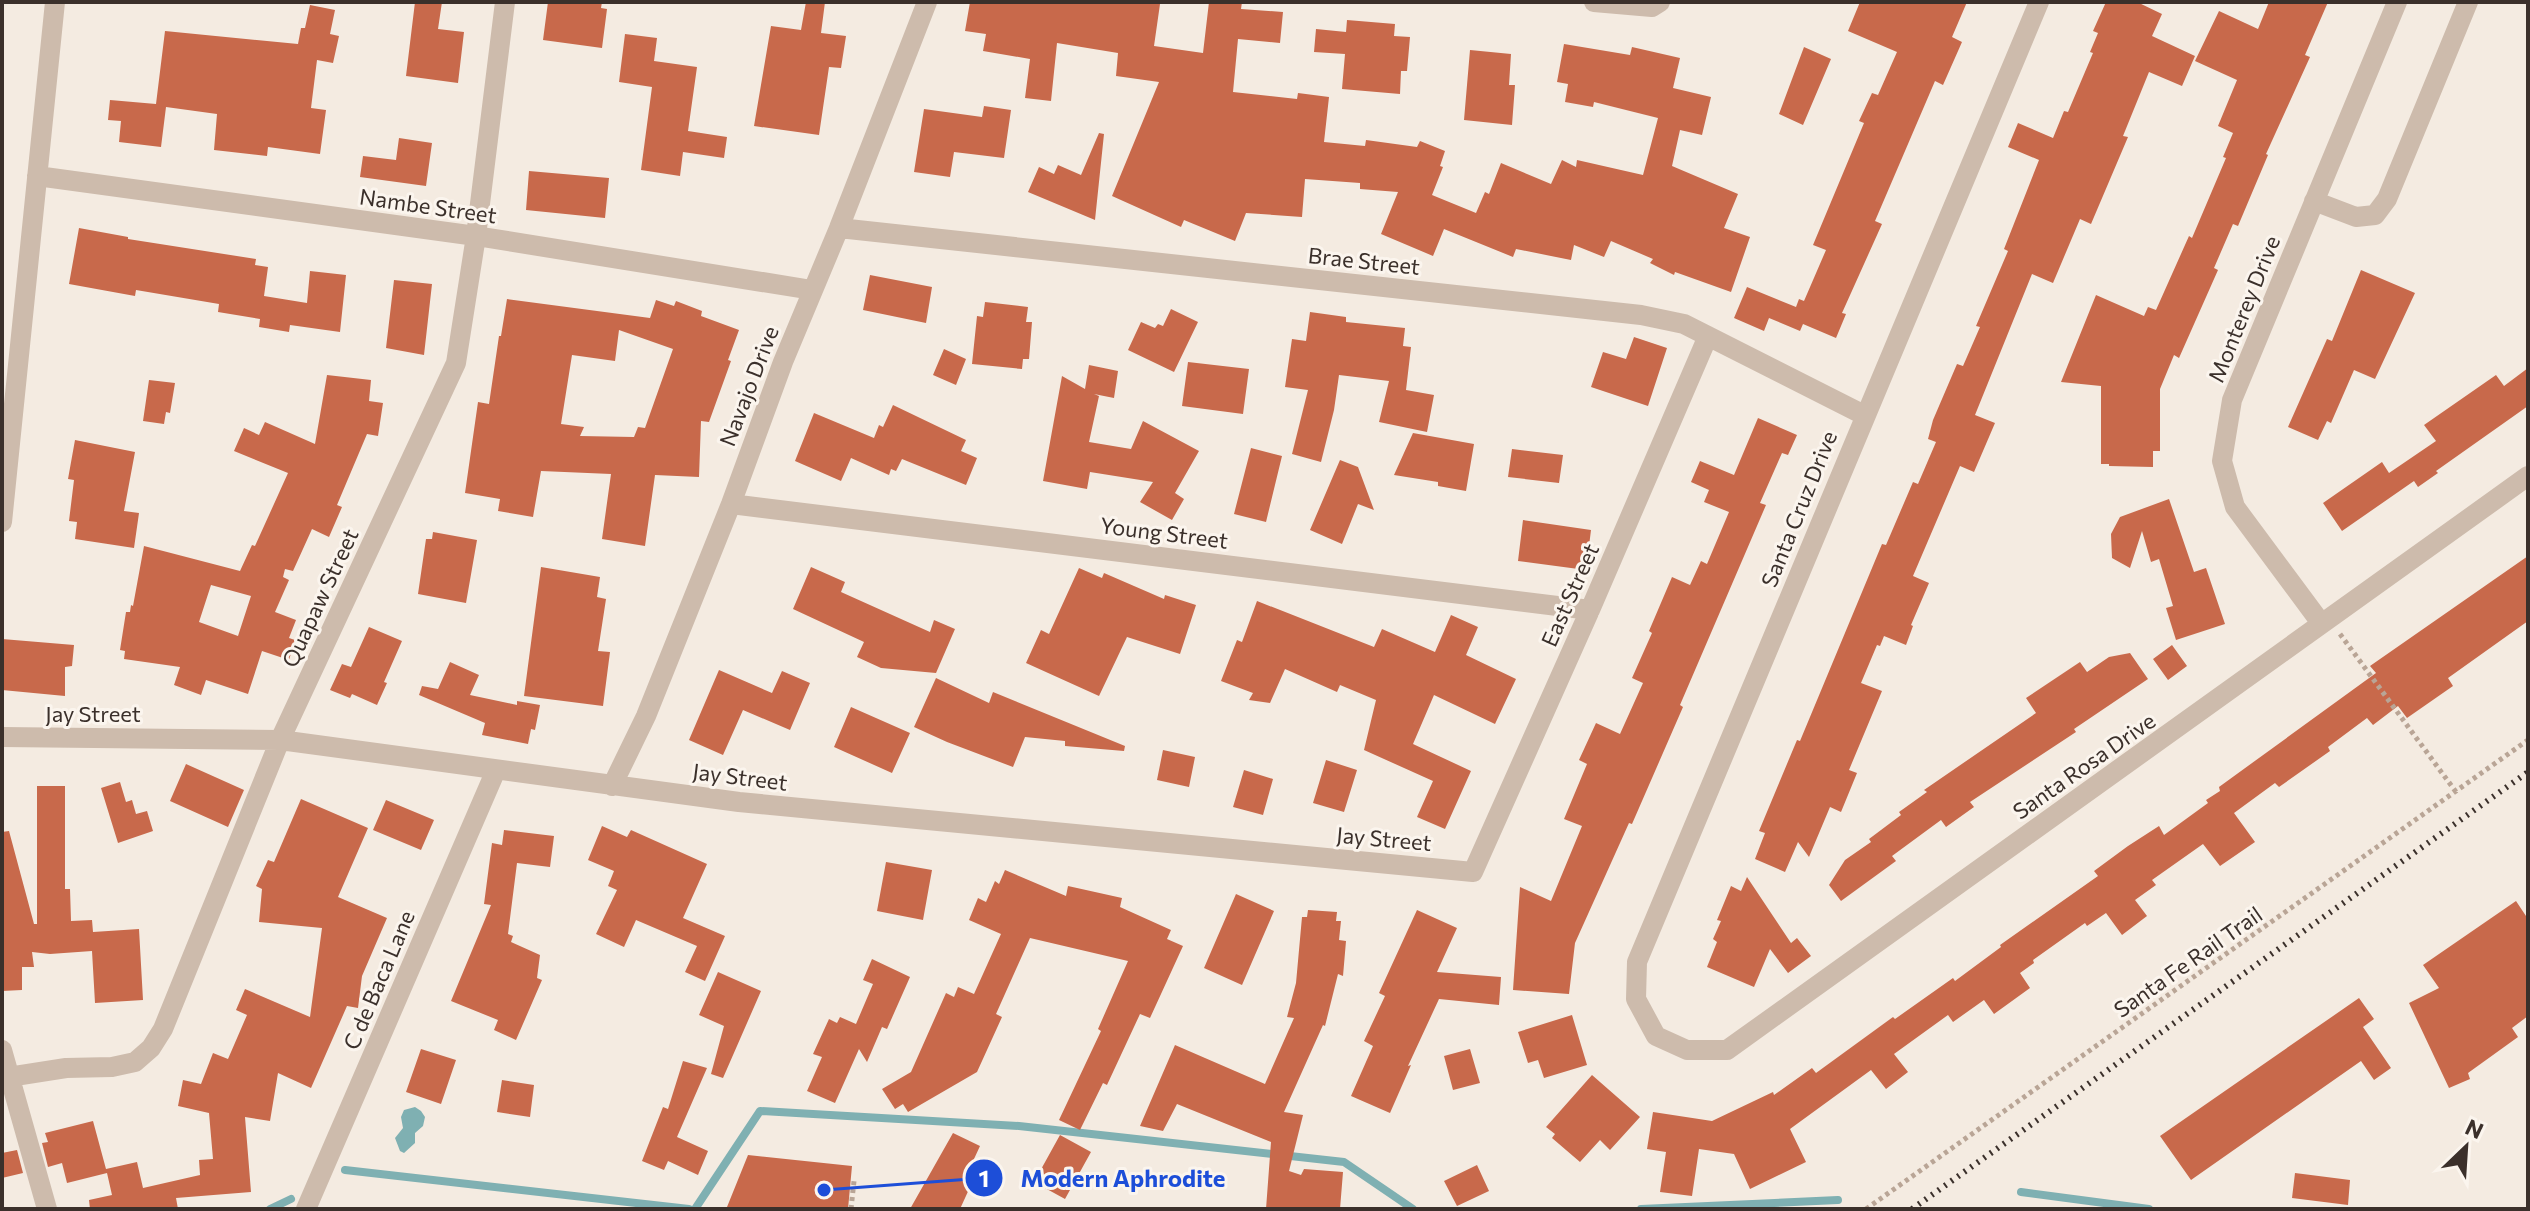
<svg xmlns="http://www.w3.org/2000/svg" width="2530" height="1211" font-family="Commissioner,sans-serif">
  <rect width="100%" height="100%" fill="#f4ebe1"/>
  <path fill="#7fb0b2" d="M415,1107L421,1111L425,1117L423,1126L415,1133V1143L404,1153L400,1151L395,1138L403,1128L401,1117L404,1110Z"/>
  <g fill="none" stroke-linecap="round" stroke-linejoin="round">
    <path stroke="#7fb0b2" stroke-width="8" d="M345,1170L689,1209
      M2021,1192L2149,1209
      M270,1209L291,1199
      M695,1209L760,1111L1019,1126L1344,1162L1413,1209
      M1641,1209L1838,1200"/>
  </g>
  <path fill="#c8694b" fill-rule="evenodd" d="M415,2H442L438,29L464,32L458,83L406,76Z
    M548,2H602L601,8L607,9L602,48L543,40Z
    M806,2H825L821,33L846,36L841,68L829,67L819,135L754,126L771,26L801,30Z
    M970,2L1160,4L1154,46L1203,53L1209,2H1242L1241,9L1283,12L1280,43L1238,39L1233,92L1297,99L1298,93L1329,97L1324,142L1365,146L1366,140L1417,147L1420,141L1445,151L1440,166L1443,167L1432,195L1476,213L1485,192L1489,194L1501,163L1551,184L1562,160L1576,167L1577,160L1643,175L1658,118L1594,102L1593,107L1565,102L1568,84L1557,82L1564,44L1630,55L1632,47L1680,58L1673,88L1711,97L1702,135L1680,130L1672,166L1738,194L1724,228L1750,237L1731,292L1675,272L1674,275L1650,263L1653,259L1611,241L1604,257L1574,245L1571,260L1516,249L1513,257L1444,229L1433,256L1381,234L1398,192L1360,189V183L1305,179L1302,217L1246,213L1235,241L1184,220L1181,227L1112,196L1159,82L1116,76L1118,53L1057,43L1051,101L1025,98L1030,59L983,51L986,34L965,31Z
    M1860,2H1967L1952,37L1962,42L1943,85L1935,81L1875,221L1882,224L1842,313L1846,314L1836,338L1803,324L1800,331L1769,318L1764,331L1734,318L1747,287L1796,307L1799,299L1804,301L1826,250L1813,245L1864,123L1859,121L1872,93L1878,95L1897,52L1848,31Z
    M2106,2H2137L2162,14L2152,36L2195,56L2182,86L2149,72L2123,136L2128,137L2091,224L2080,219L2053,283L2032,274L1975,415L1995,423L1974,472L1960,466L1913,576L1929,583L1911,625L1913,626L1906,645L1884,636L1880,646L1877,645L1861,683L1882,691L1849,770L1857,773L1841,812L1830,807L1809,857L1798,842L1785,872L1755,859L1765,833L1759,831L1797,740L1800,741L1882,544L1886,545L1913,482L1918,484L1936,442L1928,439L1933,420L1957,364L1963,366L1980,327L1976,326L2008,251L2004,249L2039,160L2008,147L2018,123L2053,138L2064,111L2068,112L2093,53L2090,52L2098,33L2093,31Z
    M2269,2H2328L2305,55L2310,57L2266,154L2268,155L2238,226L2233,224L2214,268L2218,270L2179,358L2174,355L2160,389V451H2153V467L2109,466V464H2101V386L2061,382L2096,295L2144,316L2148,307L2156,310L2189,236L2192,238L2226,158L2223,157L2233,133L2218,126L2237,80L2195,61L2219,11L2258,29Z
    M310,5L335,10L330,34L339,36L333,63L317,60L311,108L326,110L320,154L268,147L267,156L214,150L217,114L166,107L161,147L119,142L121,121L108,120L110,100L156,104L165,31L298,44L301,28H305Z
    M1347,20L1395,24L1394,36L1410,37L1407,71H1401L1400,94L1342,89L1345,54L1314,52L1316,29L1346,32Z
    M625,34L657,38L654,61L697,67L688,131L727,137L724,158L683,152L680,176L641,170L652,87L619,82Z
    M1804,47L1831,59L1803,125L1779,114Z
    M1470,50L1511,54L1509,85H1515L1512,125L1464,120Z
    M984,106L1011,110L1004,158L954,152L950,177L914,172L924,109L982,117Z
    M1099,133L1104,134L1095,220L1028,192L1039,167L1054,174L1058,165L1081,175Z
    M399,138L432,143L426,186L360,177L363,156L396,160Z
    M529,171L609,178L605,218L526,210Z
    M79,228L128,237V239L256,259L255,265L268,267L264,296L307,303L310,271L346,275L340,332L290,325L289,332L259,327L260,319L218,312L219,304L136,290L135,296L69,284Z
    M2361,270L2415,293L2375,379L2354,370L2331,423L2327,421L2318,440L2288,427L2327,339L2332,341Z
    M870,275L932,287L926,323L863,310Z
    M394,280L432,284L424,355L386,348Z
    M507,299L650,318L656,300L674,306L676,301L702,311L701,316L739,330L728,360L731,361L709,422L701,421L699,477L655,475L645,546L602,539L611,474L541,471L533,517L498,511L500,499L465,493L478,402L489,404L499,336H501ZM619,330L673,349L645,428L638,427L634,437L580,436L584,427L561,424L572,355L615,361Z
    M985,302L1028,307L1026,322H1032L1029,359H1023L1022,369L972,364L977,316L983,317Z
    M1171,309L1198,322L1174,372L1128,350L1141,322L1155,328L1158,324L1163,326Z
    M1310,312L1346,317V322L1405,328L1403,346L1411,347L1406,390L1434,395L1427,432L1379,422L1389,381L1339,375L1334,410L1321,462L1292,454L1308,390L1285,387L1292,339L1306,341Z
    M1634,337L1667,348L1648,406L1591,387L1603,352L1626,359Z
    M944,349L966,359L956,385L933,375Z
    M1188,362L1249,369L1243,414L1182,406Z
    M1089,365L1118,371L1114,398L1094,394L1099,396L1089,442L1131,449L1143,421L1199,451L1175,493L1184,499L1172,520L1140,502L1153,482L1090,472L1087,489L1043,481L1062,376L1085,389Z
    M2528,368V406L2436,471L2438,473L2418,487L2414,481L2342,531L2323,503L2382,462L2389,473L2436,441L2424,425L2496,375L2504,386Z
    M327,375L371,380L369,401L383,403L378,436L367,434L337,505L342,507L329,537L312,529L293,571L285,569L283,577L289,580L275,612L296,620L289,638L295,640L289,660L262,651L248,694L206,680L201,695L174,685L180,667L124,659L125,651L120,650L126,612H130L131,605L133,606L144,546L240,571L252,545L255,546L288,473L234,451L244,428L259,435L265,422L315,444ZM211,585L251,596L238,636L199,622Z
    M149,380L175,383L170,413L166,412L164,424L143,421Z
    M893,405L966,440L961,451L977,458L966,485L902,459L896,471L891,469L889,475L851,458L841,481L795,461L814,413L874,438L879,425L883,427Z
    M1758,418L1797,435L1788,455L1782,453L1760,503L1766,505L1680,705L1683,707L1632,824L1629,823L1575,943L1569,994L1513,990L1520,887L1551,901L1582,826L1564,819L1587,764L1579,760L1596,723L1620,734L1643,683L1632,678L1652,633L1649,631L1672,577L1690,585L1701,561L1707,564L1729,512L1704,502L1709,490L1691,482L1700,461L1734,475Z
    M1413,433L1474,444L1466,491L1438,486V482L1394,475Z
    M75,440L135,452L124,511L139,513L134,548L75,539L77,522L69,521L74,480L68,479Z
    M1251,448L1282,456L1266,522L1234,514Z
    M1512,449L1563,455L1559,483L1508,477Z
    M1340,460L1358,467L1374,510L1358,504L1342,544L1310,530Z
    M2169,499L2194,572L2206,568L2225,624L2176,640L2166,608L2173,606L2159,559L2151,562L2142,531L2130,568L2112,558L2111,534L2120,517Z
    M1523,520L1591,530L1586,570L1518,561Z
    M433,532L477,540L466,603L418,594L426,539H432Z
    M2528,556V621L2448,678L2453,686L2407,718L2398,706L2373,725L2367,718L2328,747L2330,751L2279,787L2275,783L2234,813L2255,842L2220,866L2203,844L2152,880L2156,885L2135,900L2147,916L2122,935L2106,913L2087,926L2085,923L2033,960L2034,963L2020,973L2030,988L1994,1014L1984,1000L1953,1022L1948,1015L1894,1054L1908,1072L1886,1089L1871,1070L1790,1129L1806,1162L1750,1189L1734,1154L1699,1149L1692,1196L1660,1192L1666,1152L1647,1149L1653,1112L1712,1121L1773,1092L1774,1095L1812,1068L1816,1073L1893,1017L1895,1019L1953,978L1955,981L2001,947L2000,945L2098,876L2094,871L2128,846L2159,826L2164,835L2208,803L2206,800L2220,791L2219,787L2376,673L2370,666Z
    M541,567L600,577L597,597L606,599L598,651L610,652L603,706L524,696Z
    M811,567L845,582L841,592L930,632L934,620L955,629L936,673L881,668L857,657L864,642L793,609Z
    M1079,568L1102,578L1104,573L1164,599L1165,595L1196,605L1180,654L1127,637L1099,696L1026,663L1041,630L1049,634Z
    M1257,601L1374,647L1382,629L1435,652L1451,615L1478,627L1466,655L1516,679L1495,724L1434,695L1413,744L1471,771L1445,829L1417,817L1433,781L1364,750L1376,700L1340,685L1337,692L1285,669L1270,703L1249,700L1253,693L1221,681L1237,640L1242,642Z
    M369,627L402,641L384,682L387,683L377,705L352,694L350,698L330,690L342,664L351,667Z
    M2,639L74,645L72,666L65,667V696L2,690Z
    M2172,645L2187,666L2168,680L2153,659Z
    M2130,653L2148,679L2074,729L2076,732L1970,802L1974,807L1946,827L1941,820L1892,856L1896,861L1841,901L1829,885L1845,860L1871,842L1869,839L1901,815L1899,812L1927,792L1924,790L2036,713L2026,698L2080,662L2087,672L2109,657Z
    M450,662L479,675L470,695L517,705V701L540,705L535,730L531,729L528,744L482,735L485,723L419,695L422,686L438,689Z
    M719,670L772,693L782,671L810,683L790,730L743,710L723,755L689,740Z
    M936,678L989,703L993,692L1125,746L1124,751L1065,746V741L1025,737L1013,767L947,742L914,727Z
    M851,707L910,733L892,773L834,747Z
    M1163,750L1195,757L1189,787L1157,780Z
    M1326,760L1357,770L1344,812L1313,803Z
    M186,764L244,790L228,827L170,801Z
    M1244,770L1273,779L1263,815L1233,807Z
    M120,782L126,802L132,800L136,814L147,811L153,831L118,843L101,788Z
    M37,786H65V889H70L71,921L92,920L93,932L139,929L143,1000L95,1003L92,951L50,954L32,952L34,967H22V990L2,991V832L9,831L34,924H37Z
    M301,799L368,828L338,897L387,918L362,976L358,1008L347,1006L311,1088L278,1073L270,1121L245,1117L251,1192L176,1198L178,1209H90L89,1200L112,1195L107,1173L67,1183L62,1163L48,1167L42,1143L48,1142L45,1133L93,1121L106,1169L137,1162L143,1188L200,1175L199,1160L213,1159L209,1113L178,1106L183,1080L201,1084L213,1053L228,1059L247,1015L236,1010L245,989L310,1017L322,928L259,922L262,889L256,886L268,860L274,862Z
    M386,800L434,820L421,850L373,830Z
    M602,826L627,837L631,830L707,864L683,918L725,936L705,981L685,972L697,946L636,920L624,947L596,934L617,890L608,886L614,871L588,860Z
    M504,830L554,836L550,867L517,863L508,934L513,936L511,942L540,955L537,978L542,980L516,1040L494,1030L498,1020L451,1001L491,905L484,904L492,843L502,845Z
    M886,862L932,870L923,920L877,911Z
    M1005,870L1066,896L1068,886L1122,898L1120,907L1171,930L1167,939L1183,946L1150,1018L1140,1014L1107,1085L1103,1083L1080,1130L1059,1120L1101,1031L1098,1029L1128,961L1030,938L996,1014L1002,1017L977,1072L908,1112L903,1104L895,1109L882,1089L911,1072L946,993L954,997L958,987L974,994L1001,934L969,920L978,898L986,902L995,881L999,884Z
    M1747,877L1791,943L1797,938L1811,956L1788,973L1770,949L1754,987L1707,967L1717,942L1713,939L1721,921L1717,920L1731,886L1741,891Z
    M1236,894L1274,911L1242,985L1204,968Z
    M2516,901L2528,919V1016L2512,1028L2518,1037L2468,1073L2470,1079L2449,1088L2409,1003L2439,988L2423,965Z
    M1308,910L1337,912L1336,921H1341L1339,940L1346,941L1343,976L1338,974L1325,1026L1323,1025L1284,1112L1303,1115L1289,1171L1301,1175L1304,1169L1343,1172L1340,1209H1266L1271,1142L1177,1104L1163,1131L1140,1126L1175,1045L1265,1084L1294,1018L1287,1017L1296,983L1302,917H1307Z
    M1417,910L1457,928L1437,972L1501,977L1499,1005L1439,999L1408,1066L1411,1065L1390,1113L1351,1096L1373,1046L1364,1041L1385,996L1379,993Z
    M872,959L910,977L887,1029L882,1027L867,1062L859,1049L835,1103L807,1091L822,1057L813,1054L829,1019L837,1023L840,1017L856,1024L873,984L863,980Z
    M718,972L761,991L723,1078L711,1074L724,1026L699,1015Z
    M2359,998L2374,1019L2363,1027L2391,1068L2374,1080L2361,1061L2191,1180L2160,1136Z
    M1572,1015L1587,1065L1544,1078L1538,1060L1528,1063L1518,1032Z
    M421,1049L456,1060L441,1104L406,1092Z
    M1470,1049L1480,1083L1453,1090L1444,1056Z
    M683,1061L707,1068L677,1137L708,1151L698,1175L668,1161L664,1170L642,1161L663,1107L668,1109Z
    M1592,1075L1640,1117L1610,1150L1600,1140L1580,1162L1552,1138L1555,1134L1546,1127Z
    M502,1080L534,1085L530,1117L497,1112Z
    M953,1133L980,1146L974,1159L981,1163L960,1209H910Z
    M1060,1135L1091,1152L1065,1199L1034,1182Z
    M17,1150L23,1173L2,1178V1153Z
    M748,1155L852,1166L848,1209L727,1207Z
    M1477,1165L1489,1191L1457,1206L1444,1181Z
    M2295,1173L2350,1180L2348,1205L2292,1198Z"/>
  <g fill="none" stroke-linecap="round" stroke-linejoin="round">
    <path stroke="#b9a596" stroke-width="5" stroke-dasharray="4 4" stroke-linecap="butt" d="M2340,634L2456,792
      M851,1209L854,1181
      M1866,1209L2528,740"/>
    <path stroke="#cdbbac" stroke-width="20" d="M1594,2L1652,7L1660,2
      M2039,2L1637,962L1636,999L1656,1036L1687,1050H1727L2528,476
      M37,176L476,236L812,290
      M2314,201L2356,217L2375,215L2387,199L2468,2
      M839,228L1641,315L1684,324L1864,415
      M731,504L1590,610
      M2,522L55,2
      M2321,623L2235,507L2222,461L2232,400L2397,2
      M2,737L280,740L739,802L1473,872L1590,610L1708,336
      M612,786L646,716L731,504L783,362L839,228L927,2
      M2,1050L47,1209
      M2,1078L66,1068L112,1067L135,1062L151,1048L163,1029L280,740L456,363L476,236L505,2
      M306,1209L496,770"/>
    <path stroke="#3b302b" stroke-width="6" stroke-dasharray="2 6" stroke-linecap="butt" d="M1912,1209L2528,772"/>
  </g>
  <g text-anchor="middle" stroke-width="6" stroke-linejoin="round" paint-order="stroke">
    <g font-size="22" fill="#3b302b" stroke="#fbf5ee">
      <text transform="translate(428 206) rotate(8)" y="8">Nambe Street</text>
      <text transform="translate(1364 261) rotate(6)" y="8">Brae Street</text>
      <text transform="translate(2244 309) rotate(-68)" y="8">Monterey Drive</text>
      <text transform="translate(749 386) rotate(-69)" y="8">Navajo Drive</text>
      <text transform="translate(1799 509) rotate(-68)" y="8">Santa Cruz Drive</text>
      <text transform="translate(1164 533) rotate(7)" y="8">Young Street</text>
      <text transform="translate(1570 595) rotate(-66)" y="8">East Street</text>
      <text transform="translate(320 598) rotate(-65)" y="8">Quapaw Street</text>
      <text x="93" y="722">Jay Street</text>
      <text transform="translate(2084 766) rotate(-35)" y="8">Santa Rosa Drive</text>
      <text transform="translate(740 777) rotate(7)" y="8">Jay Street</text>
      <text transform="translate(1384 839) rotate(5)" y="8">Jay Street</text>
      <text transform="translate(2188 962) rotate(-35)" y="8">Santa Fe Rail Trail</text>
      <text transform="translate(379 980) rotate(-67)" y="8">C de Baca Lane</text>
    </g>
  </g>
  <path fill="none" stroke="#1d4ed8" stroke-width="3" d="M824 1190L984 1178"/>
  <g fill="#1d4ed8" stroke="#fbf5ee" stroke-width="3">
    <circle cx="824" cy="1190" r="8"/>
    <circle cx="984" cy="1178" r="20"/>
  </g>
  <g font-size="24" text-anchor="middle" font-weight="bold" fill="#fff">
    <text x="984" y="1187">1</text>
  </g>
  <g font-size="24" text-anchor="middle" font-weight="bold" fill="#1d4ed8" stroke="#fbf5ee" stroke-width="6" stroke-linejoin="round" paint-order="stroke">
    <text x="1123" y="1187">Modern Aphrodite</text>
  </g>
  <rect width="2530" height="1211" fill="none" stroke="#3b302b" stroke-width="8"/>
  <g transform="translate(2466 1147) rotate(25)" stroke="#fbf5ee" stroke-width="6" paint-order="stroke">
  <path d="M0-6L14 30L0 20L-14 30Z" fill="#3b302b"/>
  <text y="-12" font-size="22" font-weight="bold" text-anchor="middle" fill="#3b302b">N</text>
  </g>
</svg>
